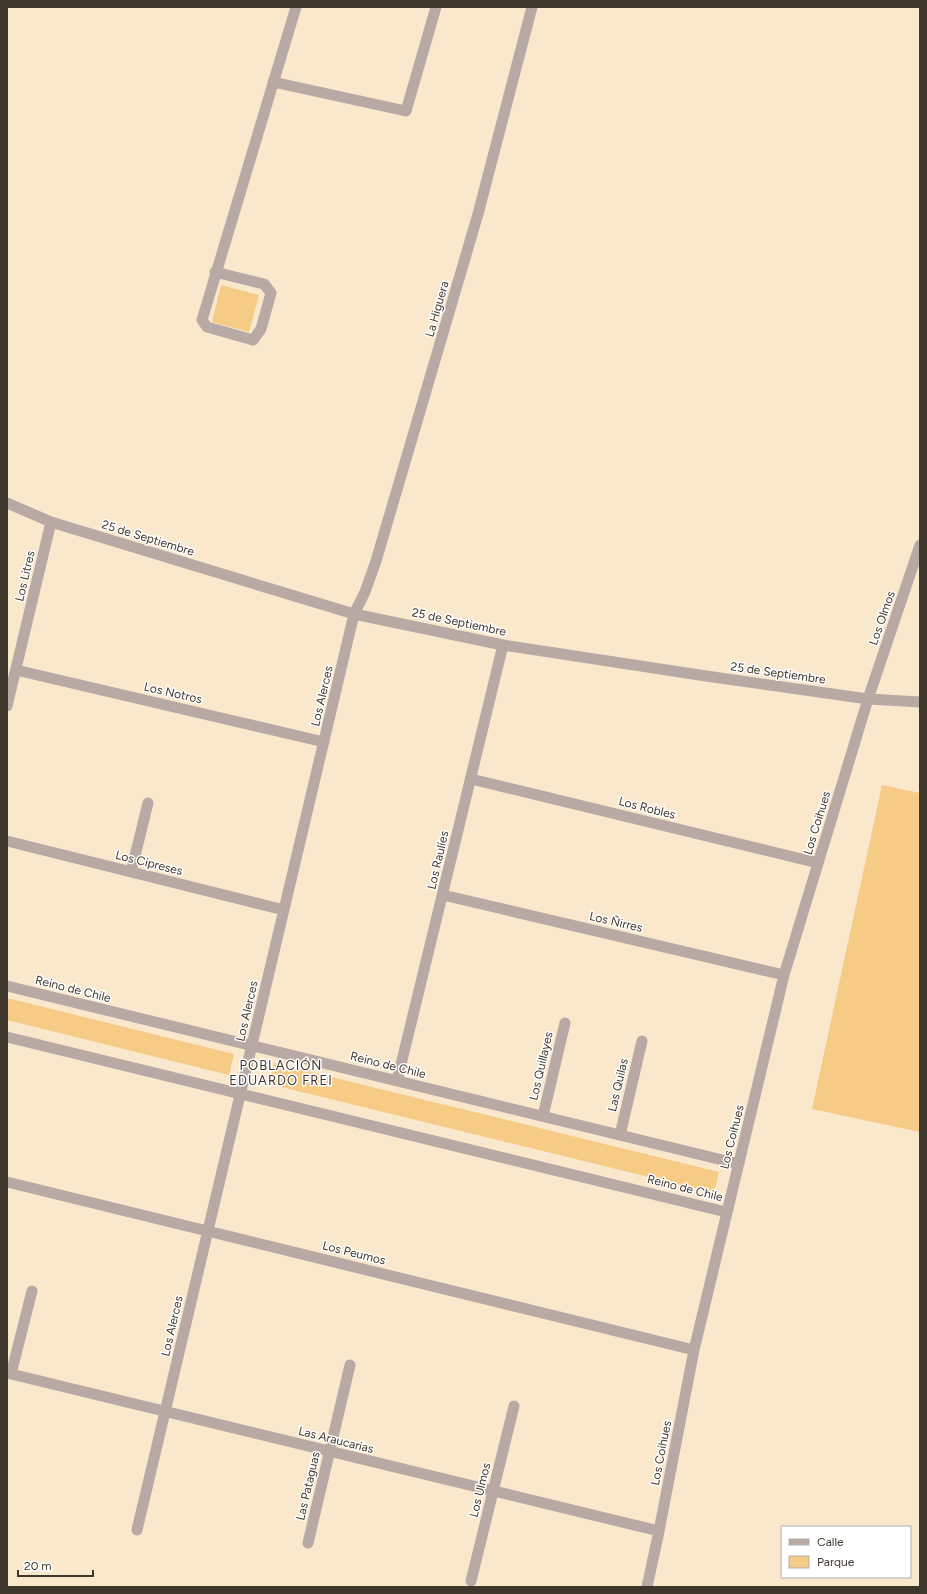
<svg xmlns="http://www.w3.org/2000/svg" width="927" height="1594" font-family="Figtree,sans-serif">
  <rect width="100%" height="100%" fill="#f9e8cb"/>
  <path fill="#f5cb85" d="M221,285L259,295L249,332L212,322Z
    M882,785L920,793V1132L812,1109Z
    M7,998L234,1054L229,1075L7,1020Z
    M274,1063L719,1172L714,1193L269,1084Z"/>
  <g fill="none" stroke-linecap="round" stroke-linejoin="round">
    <path stroke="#b9a9a5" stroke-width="11" d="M273,82L406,111L436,7
      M215,272L264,284L271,293L261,329L253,340L207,327L202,320L296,7
      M7,503L51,522L354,614L503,645L706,676L868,699L920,702
      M16,670L324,742
      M7,706L51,522
      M471,779L818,863
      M7,841L284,910
      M131,872L148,803
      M443,895L784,975
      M7,986L739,1164
      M7,1037L726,1212
      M397,1081L503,645
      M543,1116L565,1023
      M620,1135L642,1041
      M7,1182L694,1350
      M7,1373L659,1531
      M11,1374L32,1291
      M137,1530L354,614L365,592L376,561L478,214L532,7
      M308,1543L350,1365
      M471,1581L514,1406
      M647,1587L659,1531L694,1350L784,975L868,699L920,545"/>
  </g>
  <g text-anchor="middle" stroke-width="3" stroke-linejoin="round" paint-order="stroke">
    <g font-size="12" fill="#3e372c" stroke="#fff">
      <text transform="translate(437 309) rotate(-74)" y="4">La Higuera</text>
      <text transform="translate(148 538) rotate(17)" y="4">25 de Septiembre</text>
      <text transform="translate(25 576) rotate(-77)" y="4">Los Litres</text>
      <text transform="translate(882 618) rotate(-71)" y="4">Los Olmos</text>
      <text transform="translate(459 622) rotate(12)" y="4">25 de Septiembre</text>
      <text transform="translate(778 673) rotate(8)" y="4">25 de Septiembre</text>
      <text transform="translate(173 693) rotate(13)" y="4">Los Notros</text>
      <text transform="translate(322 696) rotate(-77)" y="4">Los Alerces</text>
      <text transform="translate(647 808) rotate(14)" y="4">Los Robles</text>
      <text transform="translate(817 823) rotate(-73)" y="4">Los Coihues</text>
      <text transform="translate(438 860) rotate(-77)" y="4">Los Raulíes</text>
      <text transform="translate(149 863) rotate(14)" y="4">Los Cipreses</text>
      <text transform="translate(616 922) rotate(13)" y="4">Los Ñirres</text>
      <text transform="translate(73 989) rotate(14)" y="4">Reino de Chile</text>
      <text transform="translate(247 1011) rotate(-77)" y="4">Los Alerces</text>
      <text transform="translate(388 1065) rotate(14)" y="4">Reino de Chile</text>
      <text transform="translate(541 1066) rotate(-77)" y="4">Los Quillayes</text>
      <text transform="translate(618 1085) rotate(-77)" y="4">Las Quilas</text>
      <text transform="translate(732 1137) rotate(-76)" y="4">Los Coihues</text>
      <text transform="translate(685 1188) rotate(14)" y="4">Reino de Chile</text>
      <text transform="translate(354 1253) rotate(14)" y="4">Los Peumos</text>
      <text transform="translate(172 1326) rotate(-77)" y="4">Los Alerces</text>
      <text transform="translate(336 1440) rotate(14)" y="4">Las Araucarias</text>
      <text transform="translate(661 1453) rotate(-79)" y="4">Los Coihues</text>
      <text transform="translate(308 1486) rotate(-77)" y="4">Las Pataguas</text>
      <text transform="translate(480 1490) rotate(-76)" y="4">Los Ulmos</text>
    </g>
    <g font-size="13" letter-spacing="1" fill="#3e372c" stroke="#fff">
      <text x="281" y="1070">POBLACIÓN<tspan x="281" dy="15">EDUARDO FREI</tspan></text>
    </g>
  </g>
  <rect width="927" height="1594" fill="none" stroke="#3e372c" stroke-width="16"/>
  <rect x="781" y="1526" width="130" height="52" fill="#ffffff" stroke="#b2afab"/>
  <rect x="789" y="1539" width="20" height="6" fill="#b9a9a5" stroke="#b2afab"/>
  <text x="817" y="1546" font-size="12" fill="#3e372c">Calle</text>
  <rect x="789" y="1556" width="20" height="12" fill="#f5cb85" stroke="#b2afab"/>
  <text x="817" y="1566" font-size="12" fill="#3e372c">Parque</text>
  <path d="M18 1570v6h75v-6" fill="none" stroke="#3e372c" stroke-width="2"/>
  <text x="24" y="1570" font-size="12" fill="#3e372c" stroke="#ffffff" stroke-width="3" paint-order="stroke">20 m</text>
</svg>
